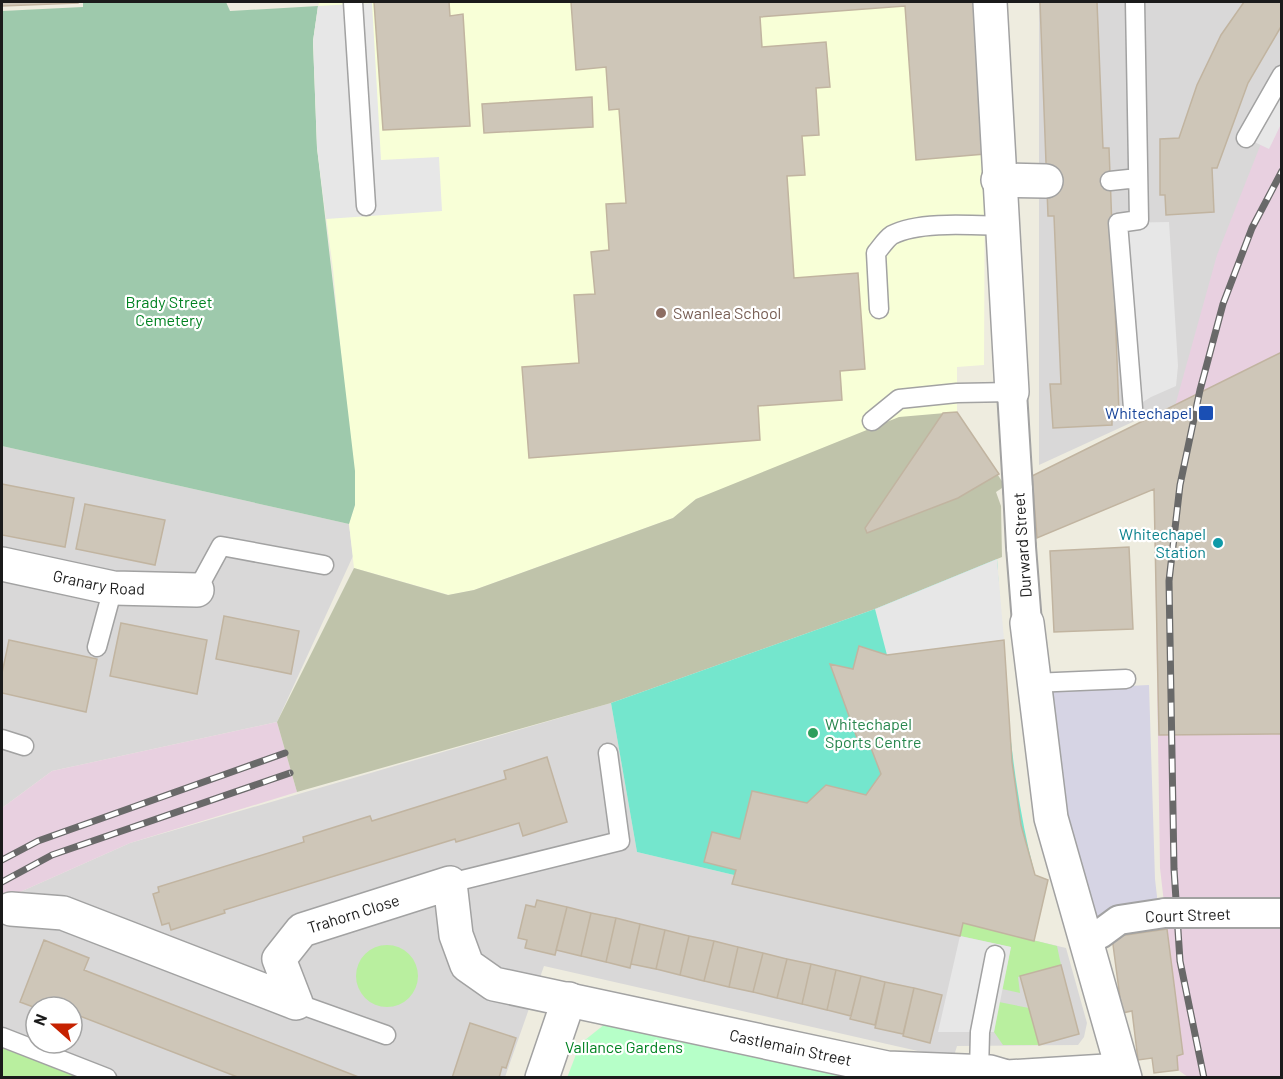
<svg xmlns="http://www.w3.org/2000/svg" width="1283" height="1079" font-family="Barlow,sans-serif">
  <rect width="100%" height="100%" fill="#eeecdf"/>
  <path fill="#d9d8d8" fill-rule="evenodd" d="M1039,2H1281V224L1205,394L1137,420L1039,465Z
    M2,446L349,524L353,556L277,722L52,771L2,808Z
    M611,703L637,852L734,875L732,883L987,929L1066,948L1087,1023L1084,1037L1078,1045L957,1046L953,1059L544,966L505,1077H2V900L130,843ZM36,1007H72V1043H36Z"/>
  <path fill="#e8d0e0" d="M1281,93V353L1175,406L1217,255Z
    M1281,429V1077H1188L1178,1070L1154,1073L1152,1058L1138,1060L1132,1011L1122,1013L1112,937L1167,929L1160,868L1154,483Z
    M277,722L297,792L130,843L2,900V808L52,771Z"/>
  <path fill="#f8ffd7" d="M319,2H972L985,154L984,365L957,367V412L898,426L696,499L673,518L474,590L449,595L354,568L349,524L355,505L333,269L317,148L313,41Z"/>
  <path fill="#bfc3aa" d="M957,412L1005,486L996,492L1001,506L1002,557L875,609L611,703L297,792L277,722L354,568L448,595L474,590L673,518L696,499L899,417Z"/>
  <path fill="#b9ef9f" d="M963,923L1057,946L1061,965L1018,977L1020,993L1002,989L1011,947L960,936Z
    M356 976a31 31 0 1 1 62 0a31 31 0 1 1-62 0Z
    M999,1002L1029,1008L1039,1045H1003L994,1032Z
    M2,1048L82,1078H2Z"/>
  <path fill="#9ec9ac" d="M83,2H226L230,11L318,6L313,41L317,148L355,471V505L349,524L2,446V11L83,7Z"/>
  <path fill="#b6ffc8" d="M615,1016L883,1078H567L580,1044Z"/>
  <path fill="#74e6cd" d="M997,559C1004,665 1008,772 1035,875L1048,880L1034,941L963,923L960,936L732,884L734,875L637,852L611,703L875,609Z"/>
  <path fill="#e7e7e7" d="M372,3L381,160L439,157L442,211L326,219L317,148L313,41L318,6Z
    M1281,75V124L1269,149L1246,138Z
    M1169,222L1178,366L1176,386L1151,397L1133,408L1118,223Z
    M997,559L1004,640L887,655L875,609Z
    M960,936L1011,947L994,1032H938Z"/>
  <path fill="#d6d4e4" d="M1149,685L1155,879L1159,914L1095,935L1062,813L1043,690Z"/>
  <path fill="#cec6b8" stroke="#c1b4a0" stroke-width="1.5" d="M2,2H78V3L2,6Z
    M374,2H449L450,16L463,14L470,126L383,130Z
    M571,2H974L985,154L916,160L905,6L760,17L762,47L826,42L830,87L816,88L819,135L802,136L805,175L787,176L794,278L858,273L865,369L840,371L842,400L758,406L760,440L529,458L522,367L579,363L574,295L595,294L591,252L609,250L606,204L626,203L619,109L609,110L606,67L576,70Z
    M1040,2H1097L1103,148H1109L1119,413H1112V425L1053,428L1050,384H1061L1054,216H1048Z
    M1244,2H1282V25L1248,83L1217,168H1212L1214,212L1166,215L1165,195H1160V139L1179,138L1197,85L1221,35Z
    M592,97L593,127L484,133L482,104Z
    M1282,352V734L1159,735L1154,489L1037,538L1032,476Z
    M957,412L999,474L958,498L867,533L865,528L943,413Z
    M2,484L74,498L65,547L2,535Z
    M85,504L165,520L155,565L76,549Z
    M1129,547L1133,629L1054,632L1050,551Z
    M224,616L299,631L291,674L216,659Z
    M121,623L207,640L197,694L110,676Z
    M9,640L97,659L86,712L2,693V673Z
    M1004,640L1012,762L1021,825L1035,875L1048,880L1034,941L963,923L960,936L732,884L736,870L704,862L712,832L740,839L752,791L807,803L826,785L866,795L881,774L871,748L860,746L830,664L853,669L859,646L887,655Z
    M547,757L567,822L523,836L519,823L456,842L455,839L224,910L225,913L171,930L169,923L162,925L153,894L159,892L158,887L304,842L303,837L370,816L372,821L506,779L504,771Z
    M537,900L567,907L555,955L525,948L527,940L518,938L526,905L535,907Z
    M567,907L591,913L581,956L556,950Z
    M591,913L616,918L606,962L581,956Z
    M616,918L640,924L630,968L606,962Z
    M640,924L665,930L656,969L631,964Z
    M1167,929L1183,1054L1177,1056L1178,1070L1154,1073L1152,1058L1138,1060L1132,1011L1122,1013L1112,937Z
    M665,930L689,936L680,975L656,969Z
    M689,936L714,941L704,981L680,975Z
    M44,940L89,958L84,970L361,1078H240L72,1013V1007L36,1008L20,1002Z
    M714,941L738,947L729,987L704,981Z
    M738,947L763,953L753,992L729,987Z
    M763,953L787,959L777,998L753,992Z
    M787,959L811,964L802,1004L777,998Z
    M811,964L836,970L827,1010L802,1004Z
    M1061,965L1079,1034L1039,1045L1020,976Z
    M836,970L861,976L851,1016L827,1010Z
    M861,976L885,982L875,1025L850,1019Z
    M885,982L914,988L903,1034L875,1028Z
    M914,988L942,995L930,1043L903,1036Z
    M470,1023L516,1038L506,1068L502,1067L499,1078H452Z"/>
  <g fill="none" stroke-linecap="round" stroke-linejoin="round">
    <g stroke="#a2a2a2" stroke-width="21">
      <path id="service" d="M353,2L366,206
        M1246,138L1282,75
        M1110,181L1138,178
        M879,309L876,253C881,247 886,239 892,235C918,221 971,225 1001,226
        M1133,408L1118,223L1139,220L1135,2
        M872,421L899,399L957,393L1012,392
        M197,590L221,546L324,565
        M97,647L113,588
        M1033,683L1126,679
        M2,739L24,746
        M450,883L620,841L608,753
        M296,1003L386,1035
        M2,1037L107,1078
        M979,1072L980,1032L995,955"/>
    </g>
    <g stroke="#a2a2a2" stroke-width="32">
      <path id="pedestrian" d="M1012,392L1018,490
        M1021,547L1027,623
        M1100,934L1119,920L1165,913"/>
    </g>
    <g stroke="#a2a2a2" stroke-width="36">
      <g id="minor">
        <path d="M990,2L1012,392"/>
        <path d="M998,180L1046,181"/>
        <path id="s1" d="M2,564L113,588L197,590"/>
        <path d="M1027,623L1051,818L1125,1078"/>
        <path id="s2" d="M11,909L63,913L296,1003L279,959L302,930L450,883L456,935L467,965L494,984L887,1068L990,1072L1007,1077L1122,1070"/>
        <path d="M542,1078L569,999"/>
      </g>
    </g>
    <use href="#service" stroke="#fff" stroke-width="18"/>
    <use href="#pedestrian" stroke="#fff" stroke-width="28"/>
    <use href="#minor" stroke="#fff" stroke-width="33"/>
    <g stroke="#696969" stroke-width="7">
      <path id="rail" d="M2,860L38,841L285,753
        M2,882L52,855L290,773
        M1204,1078L1180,961L1174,869L1169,581L1180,485L1200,390L1223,304L1252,228L1282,171"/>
    </g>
    <use href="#rail" stroke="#fff" stroke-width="4.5" stroke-dasharray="14" stroke-linecap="butt"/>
    <g stroke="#a2a2a2" stroke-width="32" stroke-linecap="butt">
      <path id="pedestrian-bridge" d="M1018,490L1021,547
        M1165,913H1282"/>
    </g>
    <use href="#pedestrian-bridge" stroke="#fff" stroke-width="28"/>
  </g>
  <circle fill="#8d6e63" stroke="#fff" stroke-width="2" cx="661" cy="313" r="6"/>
  <rect fill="#1a4fb4" stroke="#fff" stroke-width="2" x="1198" y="405" width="16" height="16" rx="3"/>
  <circle fill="#0f9aa8" stroke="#fff" stroke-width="2" cx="1218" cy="543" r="6"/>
  <circle fill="#2e9e5b" stroke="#fff" stroke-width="2" cx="813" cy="733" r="6"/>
  <g text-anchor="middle" stroke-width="4.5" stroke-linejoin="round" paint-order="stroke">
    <g font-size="16" fill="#018221" stroke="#fff">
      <text x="169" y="308">Brady Street<tspan x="169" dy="18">Cemetery</tspan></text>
      <text x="624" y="1053">Vallance Gardens</text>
    </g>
    <g font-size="16" fill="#785e54" stroke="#fff" text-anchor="start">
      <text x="673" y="319">Swanlea School</text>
    </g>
    <g font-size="16" fill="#164399" stroke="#fff" text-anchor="end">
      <text x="1192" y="419">Whitechapel</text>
    </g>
    <g font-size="16" fill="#0d838f" stroke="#fff" text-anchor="end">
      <text x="1206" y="540">Whitechapel<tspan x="1206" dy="18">Station</tspan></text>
    </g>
    <g font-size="16" fill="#1b1b1b" stroke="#fff">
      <text transform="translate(1022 545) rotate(-94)" y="6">Durward Street</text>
      <text dy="6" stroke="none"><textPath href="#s1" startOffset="99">Granary Road</textPath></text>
      <text dy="6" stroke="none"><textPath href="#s2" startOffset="440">Trahorn Close</textPath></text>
      <text transform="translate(1188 915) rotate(-2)" y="6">Court Street</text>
      <text dy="6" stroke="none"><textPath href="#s2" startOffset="962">Castlemain Street</textPath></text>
    </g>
    <g font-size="16" fill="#27864d" stroke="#fff" text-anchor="start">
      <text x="825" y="730">Whitechapel<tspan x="825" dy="18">Sports Centre</tspan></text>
    </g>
  </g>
  <rect width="1283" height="1079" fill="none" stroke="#1b1b1b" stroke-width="6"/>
  <g transform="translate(54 1025) rotate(291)"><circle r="28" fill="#ffffff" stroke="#a4a4a4" stroke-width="1.5"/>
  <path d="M0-4.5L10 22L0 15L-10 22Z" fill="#c62200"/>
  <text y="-9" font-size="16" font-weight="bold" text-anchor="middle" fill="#1b1b1b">N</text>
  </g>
</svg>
